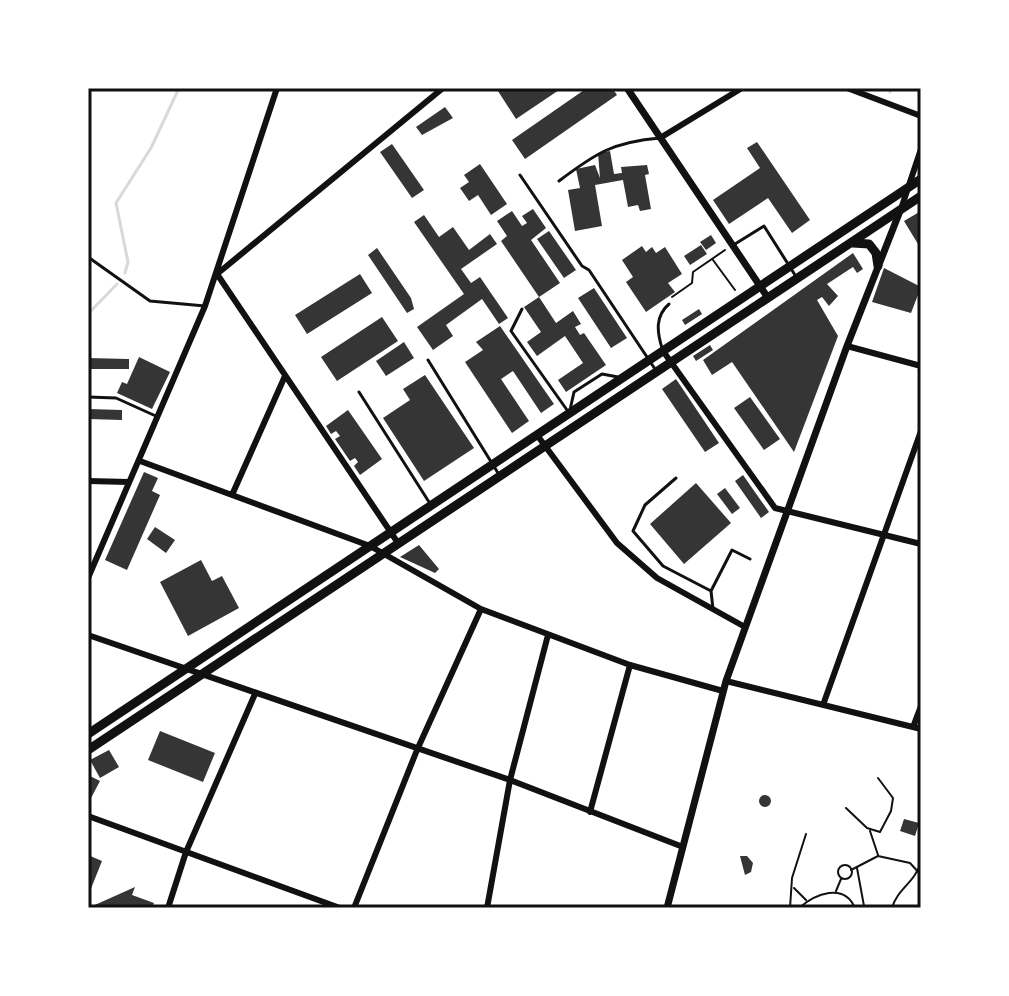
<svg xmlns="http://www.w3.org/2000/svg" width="1009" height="996" font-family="'Space Grotesk',sans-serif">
  <rect width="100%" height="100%" fill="#fff"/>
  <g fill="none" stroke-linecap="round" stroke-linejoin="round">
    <path stroke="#d9d9d9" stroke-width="3" d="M890,92L892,88
      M125,273L128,262L116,203L151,148L179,88
      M88,314L117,284"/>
  </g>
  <path fill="#353535" d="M496,88H562L516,119Z
    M587,88H612L617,95L525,159L512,140Z
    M445,107L453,118L422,135L416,127Z
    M757,142L810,220L792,233L768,198L729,224L713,200L760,168L747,148Z
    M392,144L424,190L412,198L380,152Z
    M610,151L614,174L622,173L621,167L647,165L649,174L645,175L651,209L640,211L638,205L628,207L623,180L595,185L602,226L575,231L568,190L580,188L576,169L595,165L600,178L598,153Z
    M480,164L507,204L491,215L478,195L469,201L460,188L469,182L464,175Z
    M533,209L546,228L531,240L560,283L539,297L501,241L507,236L497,221L512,211L522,226L527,223L522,216Z
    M921,211V249L904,221Z
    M424,215L439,237L453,227L469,250L490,234L497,244L461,269L471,283L480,277L508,318L499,324L482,299L446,325L453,336L433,350L417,327L464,294L414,222Z
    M549,231L576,270L564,278L537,239Z
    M711,235L716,243L706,250L700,242Z
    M701,245L707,254L690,265L684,256Z
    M642,246L646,252L652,247L656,253L665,247L682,274L668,283L675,292L646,312L626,282L633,277L622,260Z
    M377,248L411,298L414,309L407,313L368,255Z
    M853,253L863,269L857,273L853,267L827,284L838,296L829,306L822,297L817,300L838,336L794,452L732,362L712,375L703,360Z
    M884,268L921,287L911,313L872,302Z
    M360,274L372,293L307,334L295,315Z
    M594,288L627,338L611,348L578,298Z
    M539,297L556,323L573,311L581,324L575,327L580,335L584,333L606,365L566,392L558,380L583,363L565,336L537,356L527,342L541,332L524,307Z
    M699,309L702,314L685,325L682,320Z
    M382,317L398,341L337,381L321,357Z
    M500,326L554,404L541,413L513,371L501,379L529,421L512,433L465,362L483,350L476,342Z
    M404,342L414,358L386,376L376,361Z
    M710,345L713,350L696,361L693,356Z
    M139,357L170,372L152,409L117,393L122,382L127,384Z
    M88,358L129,359V369H88Z
    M425,375L474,448L424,481L383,418L410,400L403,389Z
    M676,379L719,443L705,452L662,389Z
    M750,397L780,439L764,450L734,408Z
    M88,409L122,410V420L88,419Z
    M348,410L382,459L360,475L354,466L358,462L355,458L350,461L335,439L340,436L336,431L331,434L326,426Z
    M144,472L158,478L152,491L160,495L127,570L105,560Z
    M743,475L769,512L761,518L735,481Z
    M696,483L731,523L684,564L650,524Z
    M725,488L740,508L732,514L717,494Z
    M155,527L175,540L166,553L147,539Z
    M419,545L439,569L435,573L400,557Z
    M201,560L212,581L222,576L239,608L188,636L160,582Z
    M160,731L215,753L203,782L148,760Z
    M109,750L119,767L100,778L90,760Z
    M88,775L100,781L90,800L88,799Z
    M759 801a6 6 0 1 1 12 0a6 6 0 1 1-12 0Z
    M904,819L919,823L915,836L900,831Z
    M88,855L102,861L88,896Z
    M740,856H747L753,863L751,872L745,875Z
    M135,887L132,895L154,903L152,908H88Z"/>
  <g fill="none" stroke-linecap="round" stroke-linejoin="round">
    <path stroke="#111" stroke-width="2" d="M713,260L735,290
      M672,297L692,283L693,272L725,250
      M846,808L867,828L880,832L891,811L893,798L878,778
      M870,831L878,855
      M838 872a7 7 0 1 1 14 0a7 7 0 1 1-14 0Z
      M857,868L864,906
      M851,870L878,856L910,863L921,875
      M794,888L806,900
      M836,891L841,879
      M857,906H876
      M790,908L792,878L806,834
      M799,908C815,894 844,882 855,908
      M892,908C897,889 916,882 921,861"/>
    <path stroke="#111" stroke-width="3" d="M520,175L582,266L589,270L655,369
      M559,181C596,153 613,142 660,138
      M735,244L764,226L795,275
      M88,257L150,301L205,306
      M522,309L511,331L567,410
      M662,348C657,332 655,316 669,304
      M428,360L498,473
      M359,392L429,502
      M88,397L116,398L158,417
      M570,410L574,392L602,374L618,377
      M676,478L645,505L633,531L663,566L711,591L732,550L750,559
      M711,591L713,609"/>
    <path stroke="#111" stroke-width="6" d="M847,88L921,116
      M660,138L742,88
      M901,209L921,149
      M847,346L921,366
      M663,351L775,508L921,544
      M537,435L617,543L657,578L745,627
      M140,461L370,546L481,609L630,665L723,691
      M88,481L129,482
      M232,495L285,376
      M398,543L217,274L443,88
      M88,578L205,306L277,88
      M88,635L510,780L683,847
      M726,681L921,729
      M823,705L921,431
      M913,727L921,706
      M590,812L630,665
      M88,816L340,908
      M168,908L186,852L255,694
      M354,908L417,750L481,609
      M487,908L510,780L548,635"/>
    <path stroke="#111" stroke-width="7" d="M627,88L768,298
      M667,908L726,681L847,346L900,211"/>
    <path stroke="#111" stroke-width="9" d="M853,243L869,244L876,253L878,266
      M88,734L921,179
      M88,750L921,196"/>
  </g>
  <rect width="1009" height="996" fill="none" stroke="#ffffff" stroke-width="180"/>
  <rect x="90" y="90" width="829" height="816" fill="none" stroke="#111" stroke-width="3"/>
</svg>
